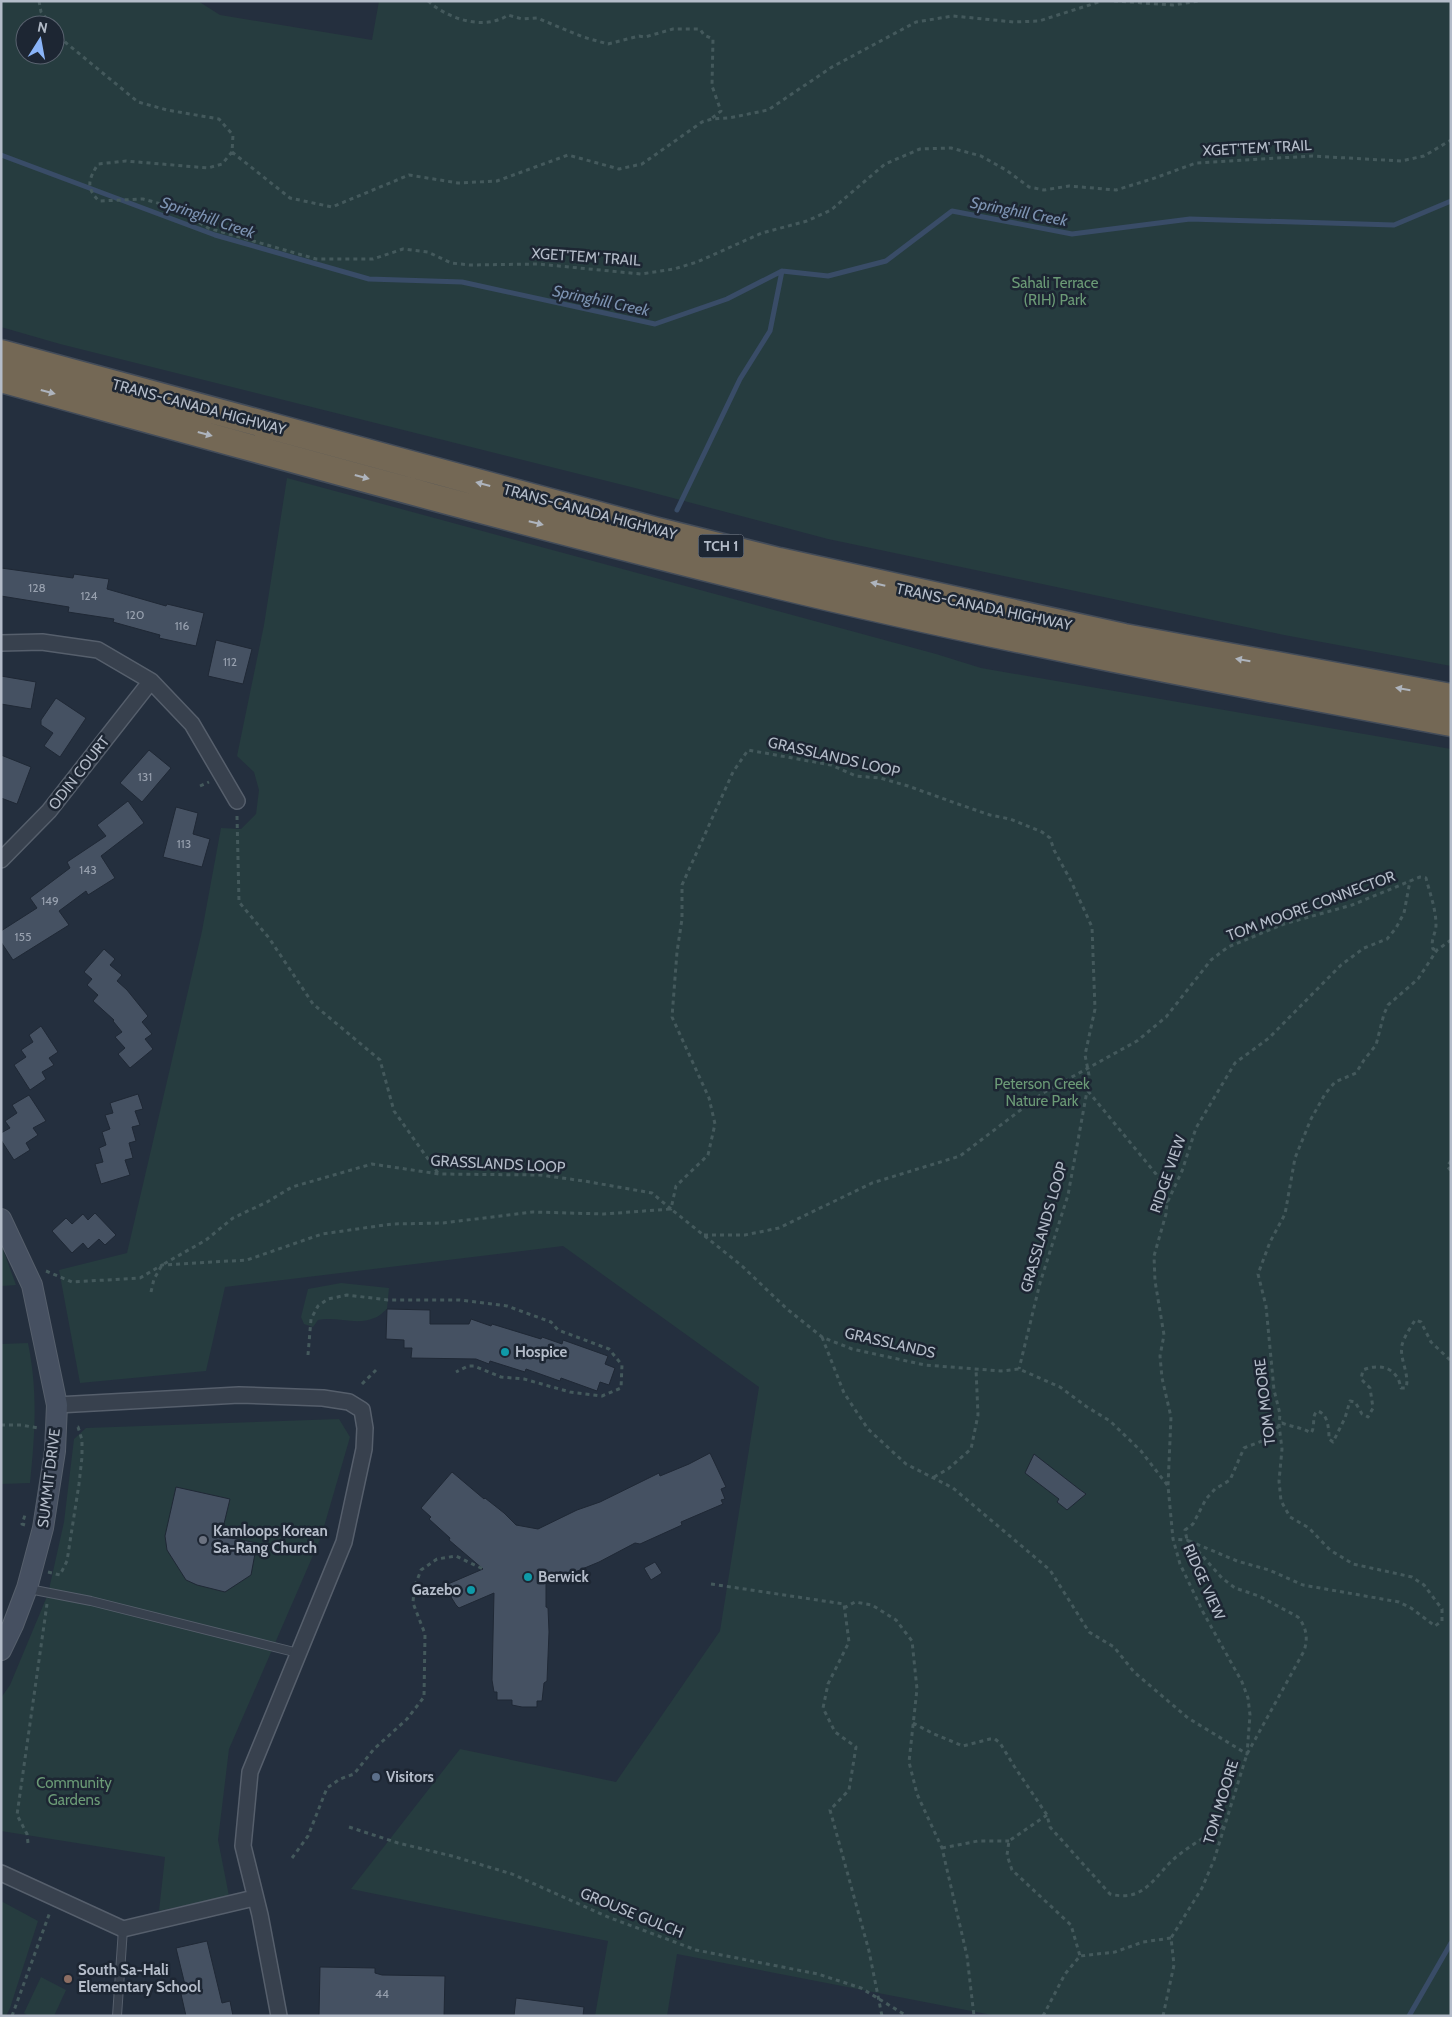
<svg xmlns="http://www.w3.org/2000/svg" width="1452" height="2017" font-family="Cabin,sans-serif">
  <rect width="100%" height="100%" fill="#242f3e"/>
  <path fill="#263c3f" fill-rule="evenodd" d="M1,1H198L220,15L372,40L379,1H1451V666L1284,635L828,539L635,488L60,344L1,327ZM25,25H55V55H25Z
    M287,478L936,654L981,668L1451,749V2016H997L677,1954L667,2016H595L608,1941L351,1889L460,1749L616,1782L720,1631L759,1387L563,1246L225,1287L206,1371L80,1383L59,1270L127,1253L202,931L221,828L241,829L256,814L259,790L254,772L237,756L264,625Z
    M1,1244L16,1285L1,1286Z
    M341,1283L389,1288L387,1309C383,1312 379,1317 374,1318C357,1326 336,1316 318,1320L313,1327L304,1324L301,1317L308,1289Z
    M28,1343C38,1392 35,1433 30,1483L1,1484V1344Z
    M339,1419L350,1437L321,1537L229,1749L218,1840L229,1896L159,1911L165,1857L1,1831V1698L10,1685L48,1594L64,1522L74,1439L86,1428Z
    M1,1901L38,1921L10,2008L6,2016H1Z
    M41,1977L66,1990L54,2016H28L24,2013Z"/>
  <g fill="none" stroke-linecap="round" stroke-linejoin="round">
    <path stroke="#394c67" stroke-width="5" d="M1,155L215,235L369,279L462,282L655,324L727,299L782,271L828,276L886,261L952,211L1072,234L1190,219L1394,225L1451,201
      M677,510L740,379L770,331L782,271
      M1409,2016L1451,1943"/>
  </g>
  <path fill="#455162" stroke="#1f2835" d="M1,568L73,578L74,574L109,579L107,589L166,606L167,604L204,613L196,646L159,638L160,635L113,622L114,619L68,612L69,607L1,596Z
    M216,640L252,649L243,684L208,676Z
    M1,676L36,682L31,709L1,704Z
    M56,698L86,718L60,757L44,746L53,733L41,725V720Z
    M149,750L171,768L142,802L120,783Z
    M1,755L31,767L17,804L1,798Z
    M128,801L144,823L101,856L115,878L88,895L86,891L59,911L69,925L13,960L1,942V931L37,908L30,898L70,868L67,862L106,836L97,825Z
    M176,807L198,813L193,834L210,839L202,867L163,857Z
    M104,949L115,959L110,965L122,975L117,981L127,990L148,1016L142,1022L152,1034L145,1039L153,1049L130,1068L118,1054L125,1048L115,1037L122,1032L113,1021L114,1020L93,1001L98,995L87,985L92,979L84,972Z
    M41,1026L58,1052L49,1058L54,1065L42,1072L46,1079L30,1090L14,1065L26,1057L21,1050L33,1042L29,1035Z
    M138,1094L143,1109L135,1111L140,1125L132,1127L136,1141L129,1143L133,1158L125,1160L130,1175L101,1184L95,1164L103,1162L99,1148L106,1145L102,1132L110,1129L105,1115L113,1113L110,1103Z
    M29,1095L46,1121L33,1128L38,1135L26,1143L30,1150L14,1160L1,1140V1133L10,1128L5,1121L17,1113L12,1105Z
    M95,1213L116,1235L105,1245L99,1239L88,1249L83,1243L72,1253L52,1231L66,1218L72,1224L83,1214L88,1220Z
    M387,1309L430,1310V1324H469L471,1319L491,1326L492,1324L541,1339L542,1337L562,1344L563,1340L608,1356L605,1364L615,1368L609,1385L600,1382L597,1391L561,1378L560,1381L526,1369L525,1372L490,1361L489,1364L476,1359L411,1358L412,1348H404V1340L386,1339Z
    M710,1453L726,1487L721,1489L725,1499L721,1500L723,1504L681,1522L682,1525L640,1544L635,1543L599,1562L546,1584V1607L548,1608L549,1632L547,1681L544,1683L542,1701H537V1707H522L512,1705V1700H497V1692H494L492,1680L494,1593L459,1608L456,1605L451,1597L448,1584L483,1569L449,1540L450,1538L429,1519L431,1517L421,1508L452,1472L484,1499L485,1498L504,1513L516,1525L538,1529L577,1510L600,1502L659,1473L660,1476L689,1464Z
    M1034,1454L1079,1489L1086,1494L1067,1510L1057,1502L1059,1499L1025,1473Z
    M176,1487L230,1499L221,1536L257,1543L251,1575L225,1592L197,1585L186,1580L167,1550L165,1536Z
    M655,1562L662,1573L651,1580L644,1568Z
    M207,1941L222,2003L230,2001L233,2016H186L181,1994L187,1993L176,1948Z
    M320,1967L375,1968V1973L382,1975L445,1976L444,2016H319Z
    M516,1998L584,2007L583,2016H514Z"/>
  <g fill="none" stroke-linecap="round" stroke-linejoin="round">
    <g stroke="#565f6c" stroke-width="10">
      <path id="lane" d="M29,1589L91,1601L298,1653
        M117,2016L123,1929"/>
    </g>
    <g stroke="#565f6c" stroke-width="18">
      <path id="street" d="M1,643L42,642L98,650L151,681L192,724L237,801
        M1,860L49,811L151,681
        M57,1405L239,1395L323,1398L349,1402L362,1410L365,1428L364,1449L344,1542L250,1772L243,1846L260,1915L279,2016
        M1,1873L123,1929L254,1898"/>
    </g>
    <g stroke="#565f6c" stroke-width="22">
      <path id="secondary" d="M1,1219L32,1285L57,1405L55,1451L43,1528L27,1588L13,1625L1,1650"/>
    </g>
    <g stroke="#434c59" stroke-width="29">
      <path id="highway" d="M1,353L654,530L779,561L1124,637L1451,697
        M1,379C259,450 516,522 776,585C999,639 1225,681 1451,723"/>
    </g>
    <path stroke="#44595c" stroke-width="3" stroke-dasharray="4 4" stroke-linecap="butt" d="M39,1L41,12L52,25
      M428,1C448,19 484,31 508,15L522,19L537,18L583,37L608,44L639,36L645,37L673,29H700L704,35L713,39L712,86L721,111L712,118
      M1114,1L1173,5L1199,1
      M55,29L65,42L138,102L167,110L219,119L233,135L232,152L222,164L208,168L126,161L98,164C89,179 85,187 99,201L143,199L176,208L208,228L316,259H373L403,249L428,252L451,263L470,265L538,264L641,274L674,269L697,262L762,233L807,221L831,210L885,164L920,149L951,148L981,156L1006,170L1029,187L1044,190L1069,186L1116,190L1152,179L1196,163L1312,156L1401,161L1424,156L1451,140
      M232,152L290,198L332,207L409,175L458,183L497,181L568,155L619,169L642,164L702,122L712,119L729,118L768,110L832,67L916,22L953,16L1014,22L1039,21L1102,1
      M200,786L209,782
      M237,816L239,902L269,938L313,1004L380,1060L394,1111L438,1173
      M1451,940L1437,950L1418,979L1388,1005L1384,1014L1376,1045L1364,1060L1356,1073L1335,1082L1325,1094L1311,1119L1295,1158L1285,1214L1270,1242L1258,1274L1266,1306L1274,1390L1280,1414L1279,1425L1282,1449L1279,1481L1281,1501L1290,1517L1309,1528L1330,1550L1353,1564L1412,1577L1424,1585L1442,1609V1621L1435,1626L1411,1608L1399,1602L1303,1585L1269,1570L1237,1561L1187,1540L1185,1530L1193,1524L1206,1499L1215,1489L1230,1480L1244,1448L1272,1437L1279,1425L1282,1423C1292,1427 1301,1427 1311,1433C1316,1426 1311,1417 1317,1411C1328,1413 1329,1429 1329,1439L1333,1442L1345,1418L1350,1401L1355,1402L1362,1414L1368,1417L1373,1408L1370,1388L1361,1379L1363,1370C1375,1365 1389,1365 1397,1377C1399,1379 1400,1385 1401,1388H1406C1410,1374 1399,1359 1402,1345C1404,1337 1411,1327 1415,1320L1421,1322L1431,1342L1451,1361
      M1088,1091L1156,1174L1163,1188L1167,1203
      M1451,1161L1447,1166L1451,1171
      M704,1235H745L779,1228L872,1183L960,1156L1043,1093L1137,1041L1166,1017L1211,960L1228,947L1284,924L1352,905L1420,877L1426,878C1430,894 1436,909 1436,925C1436,933 1430,941 1433,949L1437,950
      M46,1271L72,1282L140,1278L162,1265L247,1260L322,1234L392,1224L443,1223L533,1212L604,1214L671,1209L742,1266L787,1309L822,1337L852,1349L925,1365L1001,1371L1019,1369L1060,1387L1087,1407L1110,1421L1141,1451L1168,1486
      M151,1292L154,1279L162,1265L206,1240L233,1218L267,1202L292,1187L372,1164L439,1174L540,1175L584,1181L652,1193L671,1209L676,1186L708,1155L715,1124L709,1098L672,1017L677,952L682,919V885L733,772L748,750L831,765L856,776L880,778L908,786L958,804L990,815L1010,819L1042,832L1050,838L1054,850L1071,881L1092,927L1095,1009L1085,1055L1089,1075L1087,1091L1068,1195L1040,1283L1019,1369
      M822,1337L844,1393L868,1429L906,1464L953,1488L1050,1570L1089,1632L1114,1647L1134,1672L1188,1718L1247,1754L1250,1715L1248,1698L1242,1682L1203,1612L1180,1564L1173,1539L1168,1486L1171,1417L1162,1378L1160,1356L1164,1335L1155,1281L1154,1256L1166,1214L1167,1203L1182,1171L1196,1128L1235,1063L1269,1038L1341,965L1364,948L1387,939L1396,928L1404,913L1410,881
      M308,1355L311,1319L318,1306L328,1299L347,1295L388,1300H460L507,1306L551,1322L558,1330L609,1349L622,1365L621,1388L602,1396L570,1392L524,1379L501,1377L474,1366H468L456,1372
      M362,1384L376,1370
      M1,1425H21L38,1428
      M934,1477L948,1469L971,1449L978,1415L976,1369
      M25,1525L22,1524L25,1515
      M48,1572L60,1575L67,1561L79,1484L82,1457V1440L78,1427H74
      M711,1584L844,1604L849,1642L828,1684L823,1708L835,1732L856,1747L849,1790L830,1810L869,1951L882,2016
      M844,1608L855,1602L872,1605L896,1620L912,1641L917,1689L909,1762L917,1794L942,1848L967,1956L974,2016
      M913,1723L934,1734L963,1746L990,1739H995L1000,1743L1014,1766L1047,1815L1050,1827L1110,1894C1145,1903 1154,1876 1176,1857C1191,1845 1208,1835 1225,1825
      M1047,1815L1009,1841L1007,1855L1012,1870L1071,1925L1080,1956
      M349,1827L398,1843L452,1856L512,1874L608,1917L696,1950L818,1974L861,1988L907,2016
      M28,1843L27,1834L17,1815L47,1604
      M942,1848L978,1841H1009
      M292,1858L308,1836L327,1788L340,1779L354,1774L374,1749L407,1719L424,1697L425,1634L413,1603L414,1588L421,1570L437,1559L456,1556L483,1569
      M12,2016L50,1912
      M1043,2016L1065,1974L1080,1956L1115,1952L1143,1942L1171,1938
      M1163,2016L1174,1965L1171,1938L1202,1888L1214,1860L1247,1754L1304,1651C1308,1639 1307,1628 1298,1617L1259,1596L1235,1588L1222,1578L1190,1542L1187,1540L1173,1539"/>
    <use href="#lane" stroke="#38414e" stroke-width="8"/>
    <use href="#street" stroke="#38414e" stroke-width="15"/>
    <use href="#secondary" stroke="#465061" stroke-width="20"/>
    <use href="#highway" stroke="#746855" stroke-width="26"/>
  </g>
  <defs><path id="oneway-solid" d="M-6-.8H1V-3.2L6.5 0L1 3.2V.8H-6Z" transform="scale(1.25)"/></defs>
  <g fill="#aeb4bd">
    <use href="#oneway-solid" transform="translate(48 392) rotate(15)"/>
    <use href="#oneway-solid" transform="translate(205 434) rotate(15)"/>
    <use href="#oneway-solid" transform="translate(362 477) rotate(15)"/>
    <use href="#oneway-solid" transform="translate(483 484) rotate(-165)"/>
    <use href="#oneway-solid" transform="translate(536 523) rotate(14)"/>
    <use href="#oneway-solid" transform="translate(878 584) rotate(-167)"/>
    <use href="#oneway-solid" transform="translate(1243 660) rotate(-170)"/>
    <use href="#oneway-solid" transform="translate(1403 689) rotate(-170)"/>
  </g>
  <g fill="#0f9aa8" stroke="#1d2633" stroke-width="2">
    <circle cx="505" cy="1352" r="5"/>
    <circle cx="528" cy="1577" r="5"/>
    <circle cx="471" cy="1590" r="5"/>
  </g>
  <circle fill="#6b7280" stroke="#1d2633" stroke-width="2" cx="203" cy="1540" r="5"/>
  <circle fill="#5c6f8a" stroke="#1d2633" stroke-width="2" cx="376" cy="1777" r="5"/>
  <circle fill="#8d6e63" stroke="#1d2633" stroke-width="2" cx="68" cy="1979" r="5"/>
  <g text-anchor="middle" stroke-width="5" stroke-linejoin="round" paint-order="stroke">
    <g font-size="12" fill="#98a1af">
      <text x="37" y="592">128</text>
      <text x="89" y="600">124</text>
      <text x="135" y="619">120</text>
      <text x="182" y="630">116</text>
      <text x="230" y="666">112</text>
      <text x="145" y="781">131</text>
      <text x="184" y="848">113</text>
      <text x="88" y="874">143</text>
      <text x="50" y="905">149</text>
      <text x="23" y="941">155</text>
      <text x="382" y="1998">44</text>
    </g>
    <rect fill="#1d2633" stroke="#878f9c" stroke-width="1" x="698.5" y="534.5" width="45" height="23" rx="4"/>
    <g font-size="14" font-weight="bold" fill="#b4bcc9">
      <text x="721" y="551">TCH 1</text>
    </g>
    <g font-size="15" fill="#b4bcc9" stroke="#1d2633">
      <text transform="translate(1257 148) rotate(-3)" y="5">XGET'TEM' TRAIL</text>
      <text transform="translate(586 257) rotate(4)" y="5">XGET'TEM' TRAIL</text>
      <text transform="translate(199 407) rotate(15)" y="5">TRANS-CANADA HIGHWAY</text>
      <text transform="translate(590 512) rotate(15)" y="5">TRANS-CANADA HIGHWAY</text>
      <text transform="translate(984 607) rotate(12)" y="5">TRANS-CANADA HIGHWAY</text>
      <text transform="translate(834 757) rotate(13)" y="5">GRASSLANDS LOOP</text>
      <text transform="translate(79 773) rotate(-52)" y="5">ODIN COURT</text>
      <text transform="translate(1311 906) rotate(-20)" y="5">TOM MOORE CONNECTOR</text>
      <text transform="translate(498 1164) rotate(3)" y="5">GRASSLANDS LOOP</text>
      <text transform="translate(1168 1174) rotate(-71)" y="5">RIDGE VIEW</text>
      <text transform="translate(1044 1227) rotate(-74)" y="5">GRASSLANDS LOOP</text>
      <text transform="translate(890 1343) rotate(13)" y="5">GRASSLANDS</text>
      <text transform="translate(1265 1402) rotate(-97)" y="5">TOM MOORE</text>
      <text transform="translate(49 1478) rotate(-83)" y="5">SUMMIT DRIVE</text>
      <text transform="translate(1204 1582) rotate(66)" y="5">RIDGE VIEW</text>
      <text transform="translate(1221 1802) rotate(-73)" y="5">TOM MOORE</text>
      <text transform="translate(632 1913) rotate(22)" y="5">GROUSE GULCH</text>
    </g>
    <g font-size="15" fill="#6b9a76" stroke="#1d2633">
      <text x="1055" y="288">Sahali Terrace<tspan x="1055" dy="17">(RIH) Park</tspan></text>
      <text x="1042" y="1089">Peterson Creek<tspan x="1042" dy="17">Nature Park</tspan></text>
      <text x="74" y="1788">Community<tspan x="74" dy="17">Gardens</tspan></text>
    </g>
    <g font-size="15" font-weight="bold" fill="#b4bcc9" stroke="#1d2633" text-anchor="start">
      <text x="515" y="1357">Hospice</text>
      <text x="213" y="1536">Kamloops Korean<tspan x="213" dy="17">Sa-Rang Church</tspan></text>
      <text x="538" y="1582">Berwick</text>
      <text x="461" y="1595" text-anchor="end">Gazebo</text>
      <text x="386" y="1782">Visitors</text>
      <text x="78" y="1975">South Sa-Hali<tspan x="78" dy="17">Elementary School</tspan></text>
    </g>
    <g font-size="16" font-style="italic" fill="#7c92b1" stroke="#1d2633">
      <text transform="translate(1019 211) rotate(11)" y="6">Springhill Creek</text>
      <text transform="translate(208 217) rotate(19)" y="6">Springhill Creek</text>
      <text transform="translate(601 300) rotate(12)" y="6">Springhill Creek</text>
    </g>
  </g>
  <rect width="1452" height="2017" fill="none" stroke="#b4bcc9" stroke-width="5"/>
  <g transform="translate(40 40) rotate(11)"><circle r="24" fill="#1d2633" stroke="#59626f"/>
  <path d="M0-4L9 19L0 12L-9 19Z" fill="#8ab4f8"/>
  <text y="-8" font-size="14" font-weight="bold" text-anchor="middle" fill="#b4bcc9">N</text>
  </g>
</svg>
